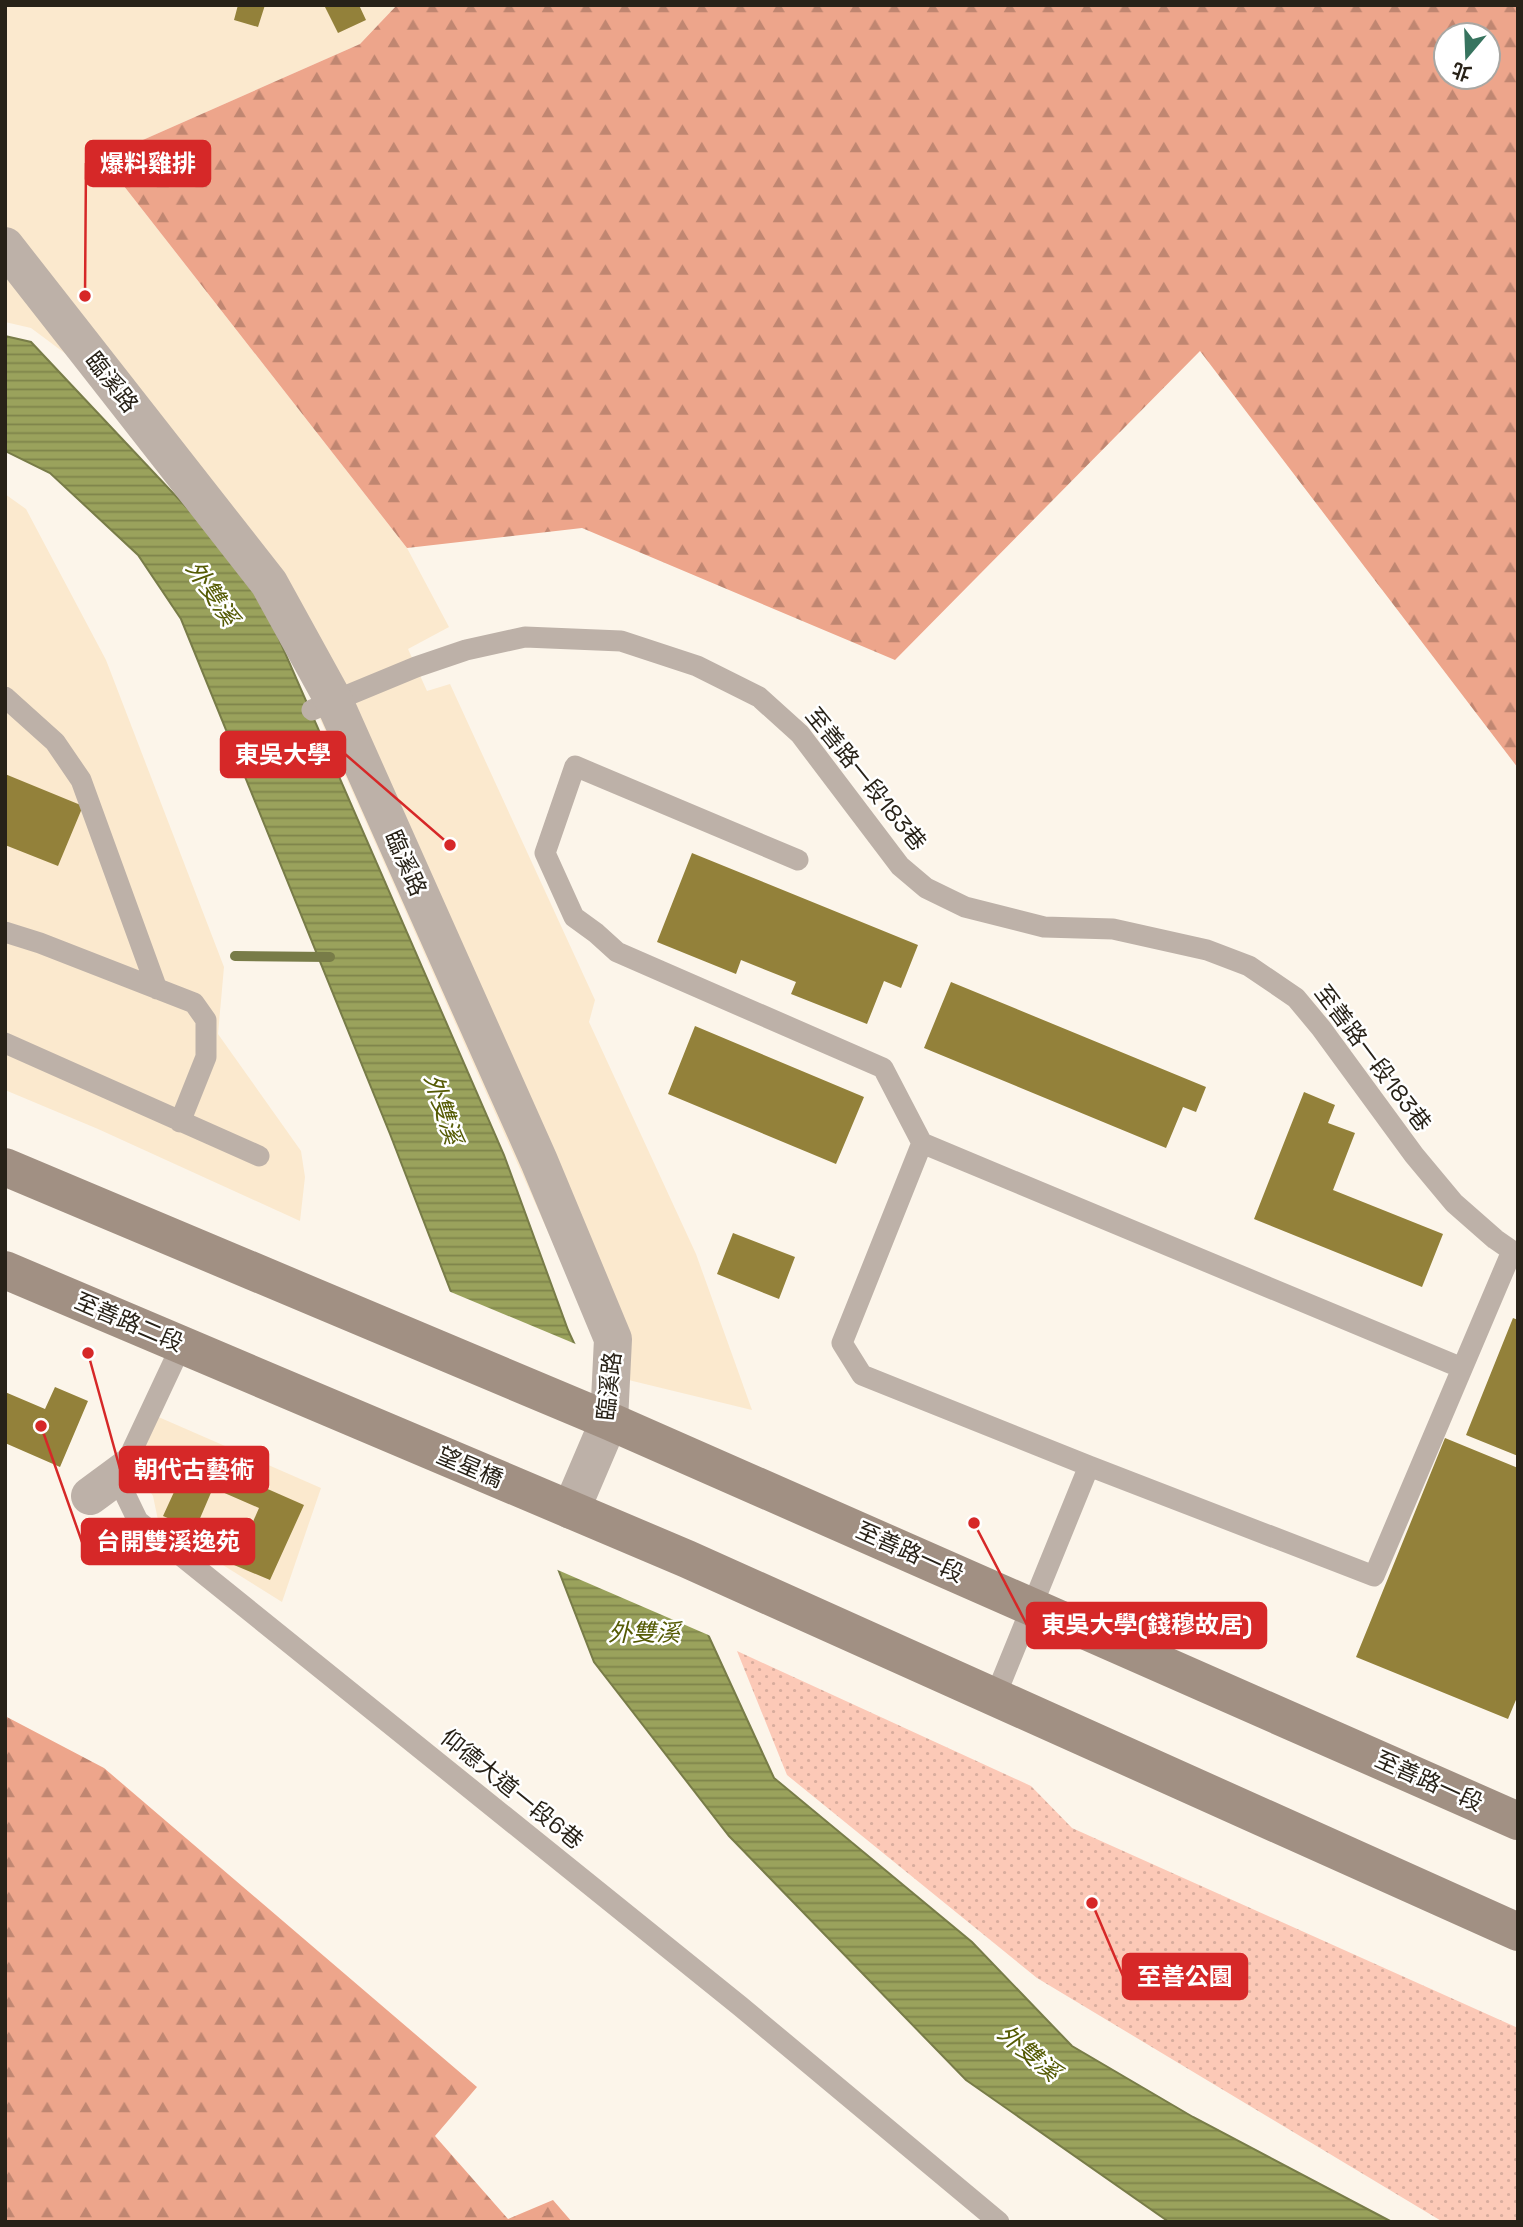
<svg xmlns="http://www.w3.org/2000/svg" width="1523" height="2227" font-family="'Space Grotesk','Noto Sans TC',sans-serif">
  <defs>
    <pattern id="grass-dots" width="8" height="8" patternUnits="userSpaceOnUse" patternTransform="scale(1.75)"><rect width="8" height="8" fill="#fcc9b7"/><path d="M2 2h.1M6 6h.1" fill="none" stroke="#d8ac9d" stroke-width="1.8" stroke-linecap="round"/></pattern>
    <pattern id="forest-firs" width="22" height="20" patternUnits="userSpaceOnUse" patternTransform="scale(1.75)"><rect width="22" height="20" fill="#eda58b"/><path d="M5 1l3.5 6h-7zM16 11l3.5 6h-7z" fill="#c08671"/></pattern>
    <pattern id="water-rules" width="6" height="5" patternUnits="userSpaceOnUse" patternTransform="scale(1.75)"><rect width="6" height="5" fill="#9aa25c"/><path d="M0 2.5h6" fill="none" stroke="#7e844b"/></pattern>
  </defs>
  <rect width="100%" height="100%" fill="#fcf5ea"/>
  <path fill="#fbe9ce" d="M5,5H397L360,44L102,158L407,548L449,627L408,649L427,691L450,684L595,1000L589,1022L696,1254L752,1410L612,1376L261,586L121,395L31,328L5,322Z
    M5,494L26,509L106,660L224,967L218,1034L301,1151L305,1177L300,1221L98,1129L5,1090Z
    M147,1412L321,1488L282,1602L159,1525L153,1496L137,1472Z"/>
  <path fill="url(#grass-dots)" d="M737,1651L1031,1786L1072,1828L1518,2028V2222H1443L1037,1978L787,1775Z"/>
  <path fill="url(#forest-firs)" fill-rule="evenodd" d="M397,5H1518V768L1200,351L895,660L582,528L407,548L102,158L360,44ZM1446,35H1488V77H1446Z
    M5,1716L104,1768L477,2087L435,2136L508,2219L553,2200L572,2222H5Z"/>
  <path fill="url(#water-rules)" stroke="#787c48" stroke-width="2" d="M5,336L31,342L252,577L504,1155L568,1330L774,1778L972,1942L1072,2046L1193,2117L1392,2222H1169L966,2080L729,1836L594,1662L390,1134L181,619L138,555L50,473L5,451Z"/>
  <path fill="#fcf5ea" d="M446,1290L578,1345L713,1637L553,1568Z"/>
  <g fill="none" stroke-linecap="round" stroke-linejoin="round">
    <path stroke="#787c48" stroke-width="10" d="M235,956L330,957"/>
  </g>
  <path fill="#93813a" d="M238,5H265L258,27L234,20Z
    M324,5H359L366,20L338,33Z
    M5,774L83,806L58,866L5,845Z
    M692,853L918,945L901,988L884,981L867,1024L791,994L796,982L741,960L736,974L657,942Z
    M951,982L1206,1087L1196,1112L1183,1107L1166,1148L924,1048Z
    M695,1026L864,1097L836,1164L668,1094Z
    M1304,1092L1335,1105L1328,1123L1355,1133L1333,1190L1443,1234L1422,1287L1254,1219Z
    M733,1233L795,1257L779,1299L717,1274Z
    M1513,1318L1518,1320V1456L1466,1435Z
    M55,1387L88,1401L60,1467L5,1443V1392L45,1409Z
    M1445,1438L1518,1468V1695L1508,1719L1356,1657Z
    M191,1455L304,1505L270,1580L234,1565L259,1508L213,1488L195,1530L163,1516Z"/>
  <g fill="none" stroke-linecap="round" stroke-linejoin="round">
    <path stroke="#bdb1a8" stroke-width="21" d="M5,697L55,742L81,780L157,989
      M312,710L416,667L466,650L525,637L621,641L697,666L759,697L800,734L900,866L926,888L965,907L1044,927L1113,929L1207,950L1249,966L1296,998L1321,1028L1414,1155L1454,1203L1495,1239L1518,1255
      M798,860L575,766L545,853L574,917L596,933L617,952L883,1068L922,1143L1462,1368
      M5,932L40,943L194,1003L206,1020V1057L180,1122
      M5,1043L259,1156
      M922,1143L842,1343L862,1375L1089,1466L1374,1576L1512,1251
      M182,1344L129,1457L125,1494L138,1521L740,2006L999,2222
      M995,1697L1089,1466"/>
    <path stroke="#bdb1a8" stroke-width="38" d="M5,246L269,583L334,701L539,1161L613,1339L609,1421L571,1510
      M90,1496L128,1468"/>
    <path stroke="#a19083" stroke-width="38" d="M5,1167L609,1421L1518,1821
      M5,1270L687,1559L1518,1932"/>
  </g>
  <g text-anchor="middle" stroke-width="5" stroke-linejoin="round" paint-order="stroke">
    <g font-size="23" fill="#282218" stroke="#fff">
      <text transform="translate(112 382) rotate(52)" y="8">臨溪路</text>
      <text transform="translate(866 779) rotate(51)" y="8">至善路一段183巷</text>
      <text transform="translate(406 863) rotate(66)" y="8">臨溪路</text>
      <text transform="translate(1373 1058) rotate(53)" y="8">至善路一段183巷</text>
      <text transform="translate(129 1322) rotate(23)" y="8">至善路二段</text>
      <text transform="translate(609 1386) rotate(-84)" y="8">臨溪路</text>
      <text transform="translate(470 1467) rotate(23)" y="8">望星橋</text>
      <text transform="translate(910 1552) rotate(24)" y="8">至善路一段</text>
      <text transform="translate(1429 1781) rotate(24)" y="8">至善路一段</text>
      <text transform="translate(512 1789) rotate(39)" y="8">仰德大道一段6巷</text>
    </g>
    <g font-size="24" font-style="italic" fill="#555b05" stroke="#fff">
      <text transform="translate(212 593) rotate(56)" y="8">外雙溪</text>
      <text transform="translate(443 1109) rotate(72)" y="8">外雙溪</text>
      <text x="644" y="1641">外雙溪</text>
      <text transform="translate(1029 2053) rotate(40)" y="8">外雙溪</text>
    </g>
  </g>
  <path fill="none" stroke="#d62828" stroke-width="2.5" d="M85 296L86 163M450 845L345 754M88 1353L120 1469M41 1426L82 1542M974 1523L1027 1625M1092 1903L1123 1976"/>
  <g fill="#d62828" stroke="#fff" stroke-width="2.5">
    <circle cx="85" cy="296" r="7"/>
    <circle cx="450" cy="845" r="7"/>
    <circle cx="88" cy="1353" r="7"/>
    <circle cx="41" cy="1426" r="7"/>
    <circle cx="974" cy="1523" r="7"/>
    <circle cx="1092" cy="1903" r="7"/>
  </g>
  <g fill="#d62828" stroke="#d62828" stroke-width="2.5">
    <rect x="86" y="141" width="124" height="45" rx="7"/>
    <rect x="221" y="732" width="124" height="45" rx="7"/>
    <rect x="120" y="1447" width="148" height="45" rx="7"/>
    <rect x="82" y="1519" width="172" height="45" rx="7"/>
    <rect x="1027" y="1603" width="239" height="45" rx="7"/>
    <rect x="1123" y="1954" width="124" height="45" rx="7"/>
  </g>
  <g font-size="24" text-anchor="middle" font-weight="bold" fill="#fff">
    <text x="148" y="172">爆料雞排</text>
    <text x="283" y="763">東吳大學</text>
    <text x="194" y="1478">朝代古藝術</text>
    <text x="168" y="1550">台開雙溪逸苑</text>
    <text x="1147" y="1633">東吳大學(錢穆故居)</text>
    <text x="1185" y="1985">至善公園</text>
  </g>
  <rect width="1523" height="2227" fill="none" stroke="#282218" stroke-width="14"/>
  <g transform="translate(1467 56) rotate(199)"><circle r="33" fill="#ffffff" stroke="#a9a7a3" stroke-width="2"/>
  <path d="M0-5L12 26L0 18L-12 26Z" fill="#37745f"/>
  <text y="-10" font-size="19" font-weight="bold" text-anchor="middle" fill="#282218">北</text>
  </g>
</svg>
